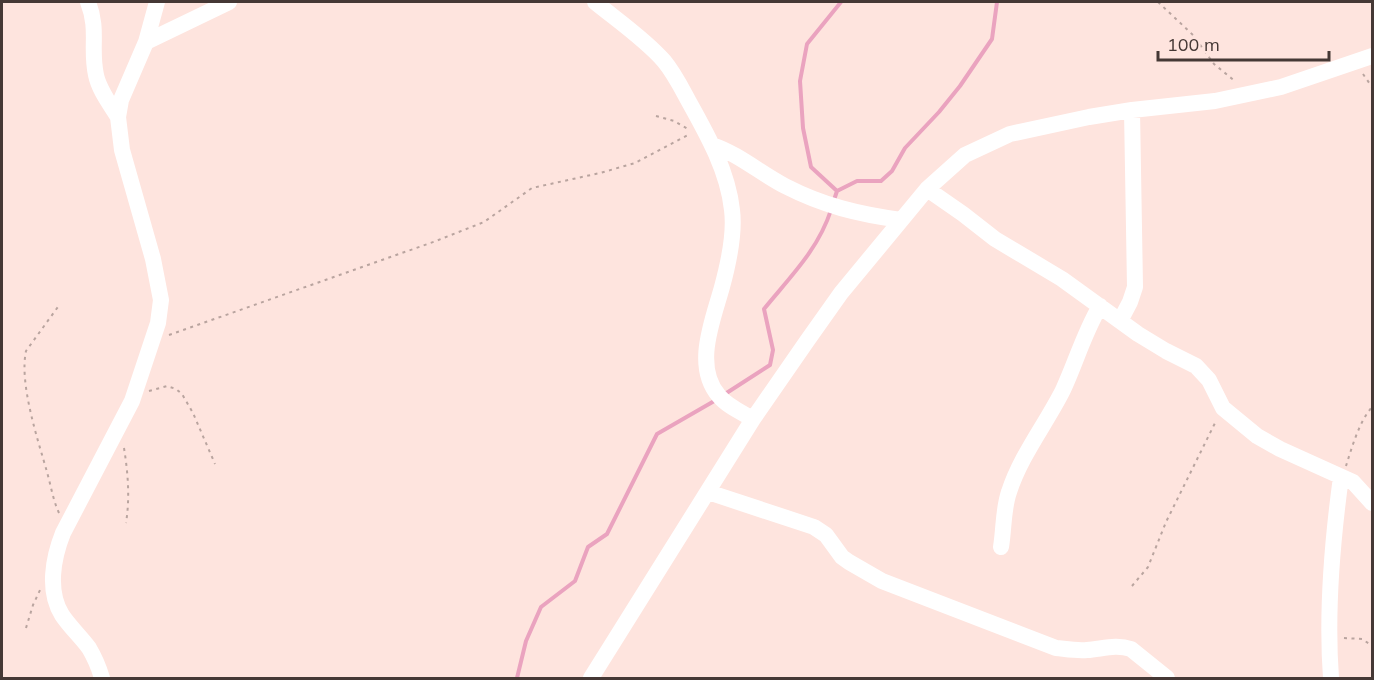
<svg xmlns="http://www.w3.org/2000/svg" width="1374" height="680" font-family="Mulish,sans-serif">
  <rect width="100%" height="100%" fill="#fee4de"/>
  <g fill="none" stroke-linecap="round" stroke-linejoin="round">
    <path stroke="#eaa3bf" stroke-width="4" d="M837,191L857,181H881L892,171L905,148L939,112L960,86L992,39L997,2
      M834,200L837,191L811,167L803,128L800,81L807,44L841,2
      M725,394L770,365L773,350L764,309C790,277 818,250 831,210
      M517,678L526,641L541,607L575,581L588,547L607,534L657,434L716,400"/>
    <path stroke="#b9a49f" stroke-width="2" stroke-dasharray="3 4.5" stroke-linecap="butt" d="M1158,2L1193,35L1214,64L1236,82
      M1363,74L1372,87
      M656,116L674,121L688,129
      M169,335L436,241L484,222L532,188L600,173L635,163L690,134
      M149,391L167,386L176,389L182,394L193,413L215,464
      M124,448C128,473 130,498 126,523
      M1346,466C1352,447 1359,422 1372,407
      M59,513C53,500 51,486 47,472C38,440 19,384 26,351L60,304
      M1132,586L1148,567L1166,522L1216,421
      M26,628L33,605L40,590
      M1344,638L1362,639L1371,645"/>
    <path stroke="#fff" stroke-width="16" d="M88,2C99,30 90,48 96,75C99,90 110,104 118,117
      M595,2C617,20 646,40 664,61C674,73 681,87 688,100C707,134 728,171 732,210C735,233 728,265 722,287C713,320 693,366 719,396C727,406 741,412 753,419
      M146,42L229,2
      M712,145C739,154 760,173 785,186C824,206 858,214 901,220
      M927,189L963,214L995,239L1062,279L1138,334L1166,351L1196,366L1209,380L1223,408L1257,436L1280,449L1353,482L1372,503
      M1120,321L1130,302L1135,287L1132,110
      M708,492L814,527L826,535L842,557L849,562L882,581L1056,648C1066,649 1077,651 1087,650C1102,649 1116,644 1131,649L1167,678
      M1001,547C1004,529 1003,509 1009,492C1021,455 1046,424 1063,390C1076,362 1084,333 1100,306
      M102,678C99,668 95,658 89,648C81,637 70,627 62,615C47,591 53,558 63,533L132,401L158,323L161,300L153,259L122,150L118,117L121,100L146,42L157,2
      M591,678L753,419L807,341L841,293L927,189L965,155L1010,134L1089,117L1132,110L1215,101L1281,87L1372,56
      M1331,678C1326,611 1332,543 1341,477"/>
  </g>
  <rect width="1374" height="680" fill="none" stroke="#453835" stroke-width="6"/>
  <path d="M1158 51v9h171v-9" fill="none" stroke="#453835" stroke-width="3"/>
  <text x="1167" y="51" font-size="18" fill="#453835" stroke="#fee4de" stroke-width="4.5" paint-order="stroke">100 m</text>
</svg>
